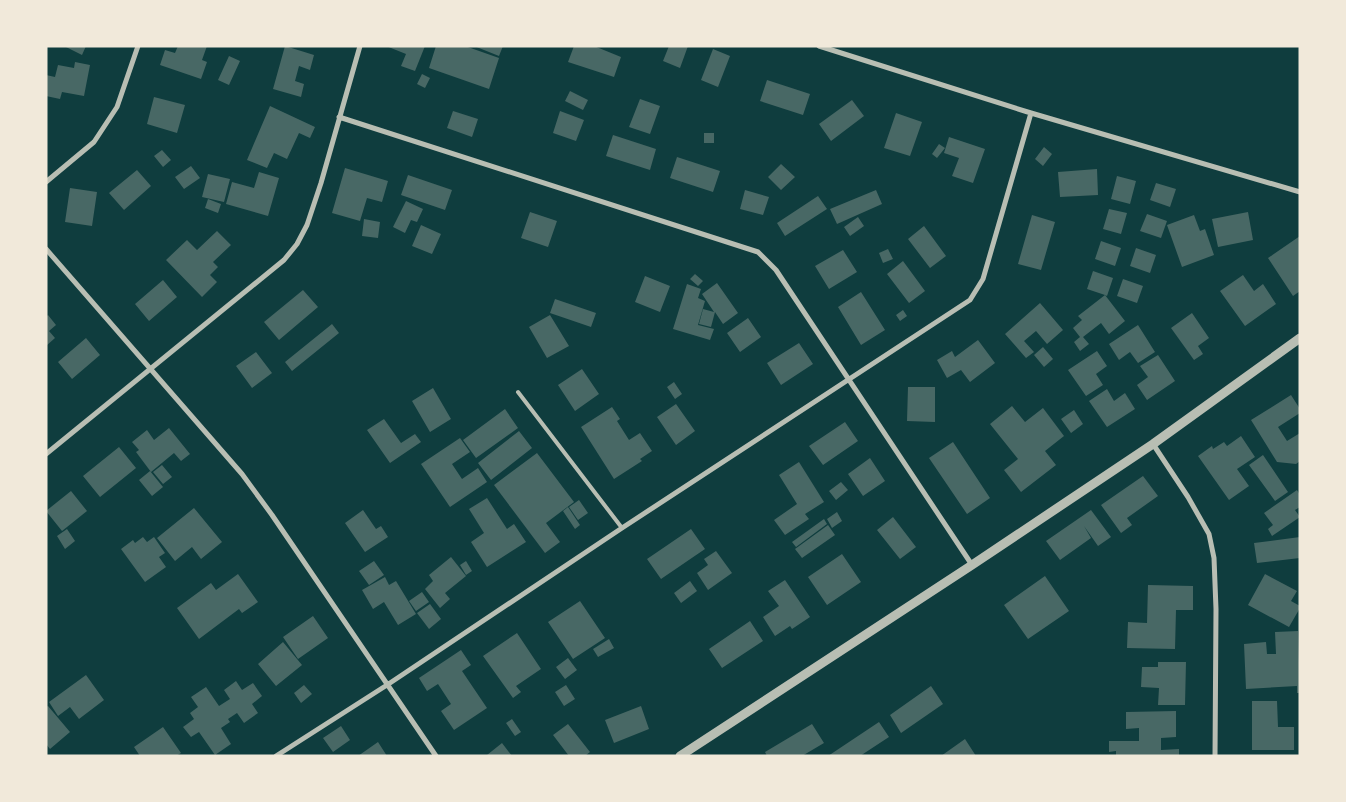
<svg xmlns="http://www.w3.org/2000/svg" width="1346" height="802" font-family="Arial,sans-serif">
  <rect width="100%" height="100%" fill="#0f3d3e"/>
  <path fill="#486865" d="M64,46H86L82,55Z
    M178,46H207L202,60L207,62L201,79L160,65L165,50L175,53Z
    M285,46L314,55L310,70L299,66L295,81L304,84L301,97L273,89Z
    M386,46H425L415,71L401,66L406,54Z
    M436,46H465L499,58L489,89L429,68Z
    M474,46H503L499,56Z
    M574,46H594L621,57L614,77L568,62Z
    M669,46H688L680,68L663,61Z
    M713,49L730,56L718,87L701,80Z
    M229,56L240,61L229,85L218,80Z
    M75,62L90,65L84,96L62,92L60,99L46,96V75L55,77L58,65L74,68Z
    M422,74L430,78L425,88L417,84Z
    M767,80L810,94L803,115L760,101Z
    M570,91L588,100L583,110L565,101Z
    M154,97L185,105L177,133L147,124Z
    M640,99L660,106L650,134L629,127Z
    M852,100L864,116L831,141L819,124Z
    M270,106L315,127L310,138L299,133L287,159L274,153L267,168L247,160Z
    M453,111L478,119L472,137L447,128Z
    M560,111L584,120L576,141L553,133Z
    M896,113L922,122L910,156L884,148Z
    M704,133H714V143H704Z
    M613,135L656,149L650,170L606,156Z
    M949,137L985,149L973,183L952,176L959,158L944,153Z
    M939,144L945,148L937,158L932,154Z
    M1044,147L1052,154L1043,166L1035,159Z
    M162,150L171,160L163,167L154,156Z
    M677,157L720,171L713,192L670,178Z
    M781,164L795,177L781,190L768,177Z
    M191,166L200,178L184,189L175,177Z
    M345,168L388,181L382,202L367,198L360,221L332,213Z
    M1097,169L1098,195L1060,197L1058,172Z
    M137,170L151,186L124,210L109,193Z
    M259,172L279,178L268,216L226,204L232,182L254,188Z
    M208,174L230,179L224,202L202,197Z
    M408,175L452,190L445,210L401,195Z
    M1117,176L1136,181L1130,204L1111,199Z
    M1156,183L1176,189L1170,207L1150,200Z
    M70,188L97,192L92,226L65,222Z
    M745,190L769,197L763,215L740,209Z
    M876,190L882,204L837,224L830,209Z
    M818,196L827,209L785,236L777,223Z
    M208,199L221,204L218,213L205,208Z
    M406,201L423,209L417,222L411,220L405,233L393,227Z
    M1109,209L1127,213L1121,234L1103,229Z
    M530,212L557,221L548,247L521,238Z
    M1248,212L1253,240L1218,247L1212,219Z
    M1147,214L1167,221L1161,238L1140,231Z
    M1032,215L1055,222L1041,270L1018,264Z
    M1194,215L1200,231L1205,229L1214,255L1182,267L1167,225Z
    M858,217L864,226L850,236L844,227Z
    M364,219L380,222L378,238L362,236Z
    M421,225L441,234L432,254L412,246Z
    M924,226L946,256L930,268L908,239Z
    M217,231L231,245L213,262L218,267L210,275L217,282L202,297L166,260L187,240L197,250Z
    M1300,236V291L1293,296L1268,258Z
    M1101,241L1121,248L1115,266L1095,259Z
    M1136,248L1156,255L1150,273L1130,266Z
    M888,249L893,259L883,263L879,253Z
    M843,250L857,272L829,289L815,266Z
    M903,261L925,291L909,303L887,274Z
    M1093,271L1113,278L1107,296L1105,295L1125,321L1109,334L1101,323L1083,337L1089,344L1080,351L1074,342L1080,337L1073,328L1082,320L1078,316L1105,295L1087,289Z
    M695,274L703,281L698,286L690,279Z
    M1243,275L1254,291L1263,284L1276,304L1245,326L1220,291Z
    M645,276L670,286L660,312L635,302Z
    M1123,279L1143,286L1137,303L1117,296Z
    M163,280L177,297L149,321L135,304Z
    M717,283L738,313L723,324L715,312L711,327L699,324L703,309L714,312L702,294Z
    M687,284L701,289L698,298L705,301L698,325L714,329L710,340L673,329Z
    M303,290L318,307L279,340L264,322Z
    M861,292L885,330L861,345L838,307Z
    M555,299L596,313L591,327L550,313Z
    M1040,303L1063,330L1047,344L1036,331L1024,341L1034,352L1026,358L1005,334Z
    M903,310L907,316L900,321L896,315Z
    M1192,313L1209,338L1198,346L1203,354L1194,360L1171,328Z
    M48,315L56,325L49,331L55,338L46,346V317Z
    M550,315L569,346L547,358L529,327Z
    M748,318L761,337L740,352L727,333Z
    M332,324L339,333L292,371L285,362Z
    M1138,325L1155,352L1138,363L1130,352L1119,360L1109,344Z
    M86,338L100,355L72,379L58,362Z
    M978,340L995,363L970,382L961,370L947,378L937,360L952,351L955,357Z
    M799,343L813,364L781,385L767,363Z
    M1043,347L1053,359L1044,367L1034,355Z
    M1097,351L1107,366L1096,374L1103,385L1086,396L1068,370Z
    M256,352L272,373L252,388L236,366Z
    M1158,355L1175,381L1147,400L1137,385L1148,377L1140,366Z
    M582,369L599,394L575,411L558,385Z
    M674,382L682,394L675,399L667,387Z
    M908,387H935V422L907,421Z
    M433,388L451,419L430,432L412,401Z
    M1107,389L1114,401L1125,393L1135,409L1107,427L1089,401Z
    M1291,395L1300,409V413L1278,427L1287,441L1300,433V461L1296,464L1277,462L1251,420Z
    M676,404L695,431L676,445L657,417Z
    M1012,406L1025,422L1043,408L1064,436L1045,451L1056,465L1021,492L1004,470L1018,459L990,424Z
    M612,407L620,419L617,421L629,440L640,433L652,451L640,459L642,461L614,479L581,427Z
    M505,409L518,428L476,458L463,440Z
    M1074,410L1083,424L1071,433L1061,419Z
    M384,419L401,443L415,434L421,442L390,463L367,430Z
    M845,422L858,441L823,465L809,446Z
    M169,428L190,454L181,461L174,453L151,472L136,452L139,450L132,442L147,430L154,440Z
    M519,431L532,448L491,480L478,463Z
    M1241,436L1255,457L1237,469L1249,486L1229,500L1198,456L1212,446L1213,449L1224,442L1227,446Z
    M460,438L470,452L452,464L462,479L478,468L487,482L450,507L421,464Z
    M953,442L990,498L967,514L929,458Z
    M119,447L136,468L100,497L83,476Z
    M537,453L574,502L546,523L560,542L545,553L494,485Z
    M1263,455L1288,492L1275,501L1249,465Z
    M870,458L885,481L863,496L848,474Z
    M799,462L824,502L805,514L809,519L785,535L774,520L797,504L779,475Z
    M162,465L172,477L163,484L153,472Z
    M150,471L163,487L152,496L139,480Z
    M1143,476L1158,496L1127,518L1132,525L1121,533L1101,505Z
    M841,482L848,490L836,500L829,491Z
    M1297,490L1300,495V507L1295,510L1300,517L1272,536L1268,529L1273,525L1264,513Z
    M71,491L87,511L62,531L46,511Z
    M487,498L507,529L514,524L526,542L487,567L471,542L484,533L469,509Z
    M579,500L588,513L578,520L569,507Z
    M568,507L580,525L575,529L563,511Z
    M194,508L222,542L201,559L192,547L175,561L157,538Z
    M363,510L376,529L381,526L388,537L365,552L345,523Z
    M1091,510L1111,537L1098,546L1084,526L1091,538L1060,560L1046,541Z
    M837,512L842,521L832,528L827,519Z
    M893,517L916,547L900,559L877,530Z
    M824,519L827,524L796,547L792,542Z
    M828,525L835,535L802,558L795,549Z
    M67,529L75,541L65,549L57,536Z
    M691,529L705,549L661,579L647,559Z
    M143,537L147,542L154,537L165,553L159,557L166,567L145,582L121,549L133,540L135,543Z
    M1300,537V558L1257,563L1254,543Z
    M716,551L732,573L708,590L697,573L708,565L704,559Z
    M842,554L861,582L827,605L808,577Z
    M451,557L466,576L445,593L450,599L440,608L425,589L433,581L429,575Z
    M374,561L384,575L369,585L359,571Z
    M466,561L472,571L466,575L460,565Z
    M238,574L258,602L242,613L239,609L199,639L177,608L211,583L216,590Z
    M1265,574L1297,591L1291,601L1300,606V608L1289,627L1248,605Z
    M1045,576L1069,611L1028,639L1004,605Z
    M385,577L389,585L396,581L416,614L398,625L384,602L373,609L362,590Z
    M785,580L810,617L792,629L790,626L775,636L763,617L779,606L768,591Z
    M690,581L697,591L681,603L674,593Z
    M1148,585L1193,586V610H1176L1175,649L1127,648L1128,622L1147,623Z
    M422,592L429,602L416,611L409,601Z
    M580,601L605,638L573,659L548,622Z
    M430,604L441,619L429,629L417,613Z
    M313,616L328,638L298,659L283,637Z
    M750,621L763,641L722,668L709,649Z
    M1298,631L1300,693H1297V686L1246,689L1244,644L1266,642L1267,654H1276L1275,632Z
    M517,633L541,669L516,686L521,692L513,698L483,656Z
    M609,639L614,648L598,657L593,649Z
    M283,642L302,665L276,686L258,664Z
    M461,650L471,665L462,671L487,708L454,730L441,711L451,704L438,684L427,691L419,678Z
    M568,658L577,670L565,679L556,667Z
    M1158,662H1186L1185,705H1158L1159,688L1141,687L1142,667H1158Z
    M86,675L104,700L79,719L70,707L58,716L49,702Z
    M236,681L242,690L253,683L262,696L252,704L258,713L244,723L237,713L228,719L230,722L221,728L231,744L215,755L199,732L191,737L183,727L194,719L190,713L198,707L191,697L206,687L219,706L230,699L224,690Z
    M304,685L312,694L301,703L294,693Z
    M566,685L575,699L564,706L555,692Z
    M931,686L943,704L901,733L890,715Z
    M1252,701H1277L1278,727H1294V750H1252Z
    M48,706L70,732L50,749L46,744V707Z
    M641,706L649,729L614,743L605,720Z
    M1176,711V737L1161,738V750L1179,749V756H1116V751L1109,752V741H1139V728L1126,729V712Z
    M512,719L521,732L515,736L506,723Z
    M879,722L889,737L860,756H828Z
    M568,724L590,752L585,756H569L553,735Z
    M812,724L824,743L802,756H767L765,752Z
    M341,726L350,740L333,752L323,738Z
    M163,727L181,753L176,756H140L134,747Z
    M965,739L976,756H941Z
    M378,742L387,756H358Z
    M502,743L512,756H488L487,755Z"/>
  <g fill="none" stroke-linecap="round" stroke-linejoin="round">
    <path stroke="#b8beb3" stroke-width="4" d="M518,392L622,528"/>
    <path stroke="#b8beb3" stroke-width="5" d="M819,46L1031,113L1300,192
      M339,117L758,252L776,270L972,565
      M46,182L94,142L117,107L138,46
      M46,249L242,474L272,515L436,756
      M1153,444L1188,497L1209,534L1214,558L1216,609L1215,756
      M46,454L284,260L297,244L307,225L321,183L360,46
      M276,756L387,685L622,528L970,300L983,279L1031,113"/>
    <path stroke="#b8beb3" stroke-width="9" d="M680,756L972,565L1153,444L1300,338"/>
  </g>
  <rect width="1346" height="802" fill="none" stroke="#f1e9da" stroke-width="95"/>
</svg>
